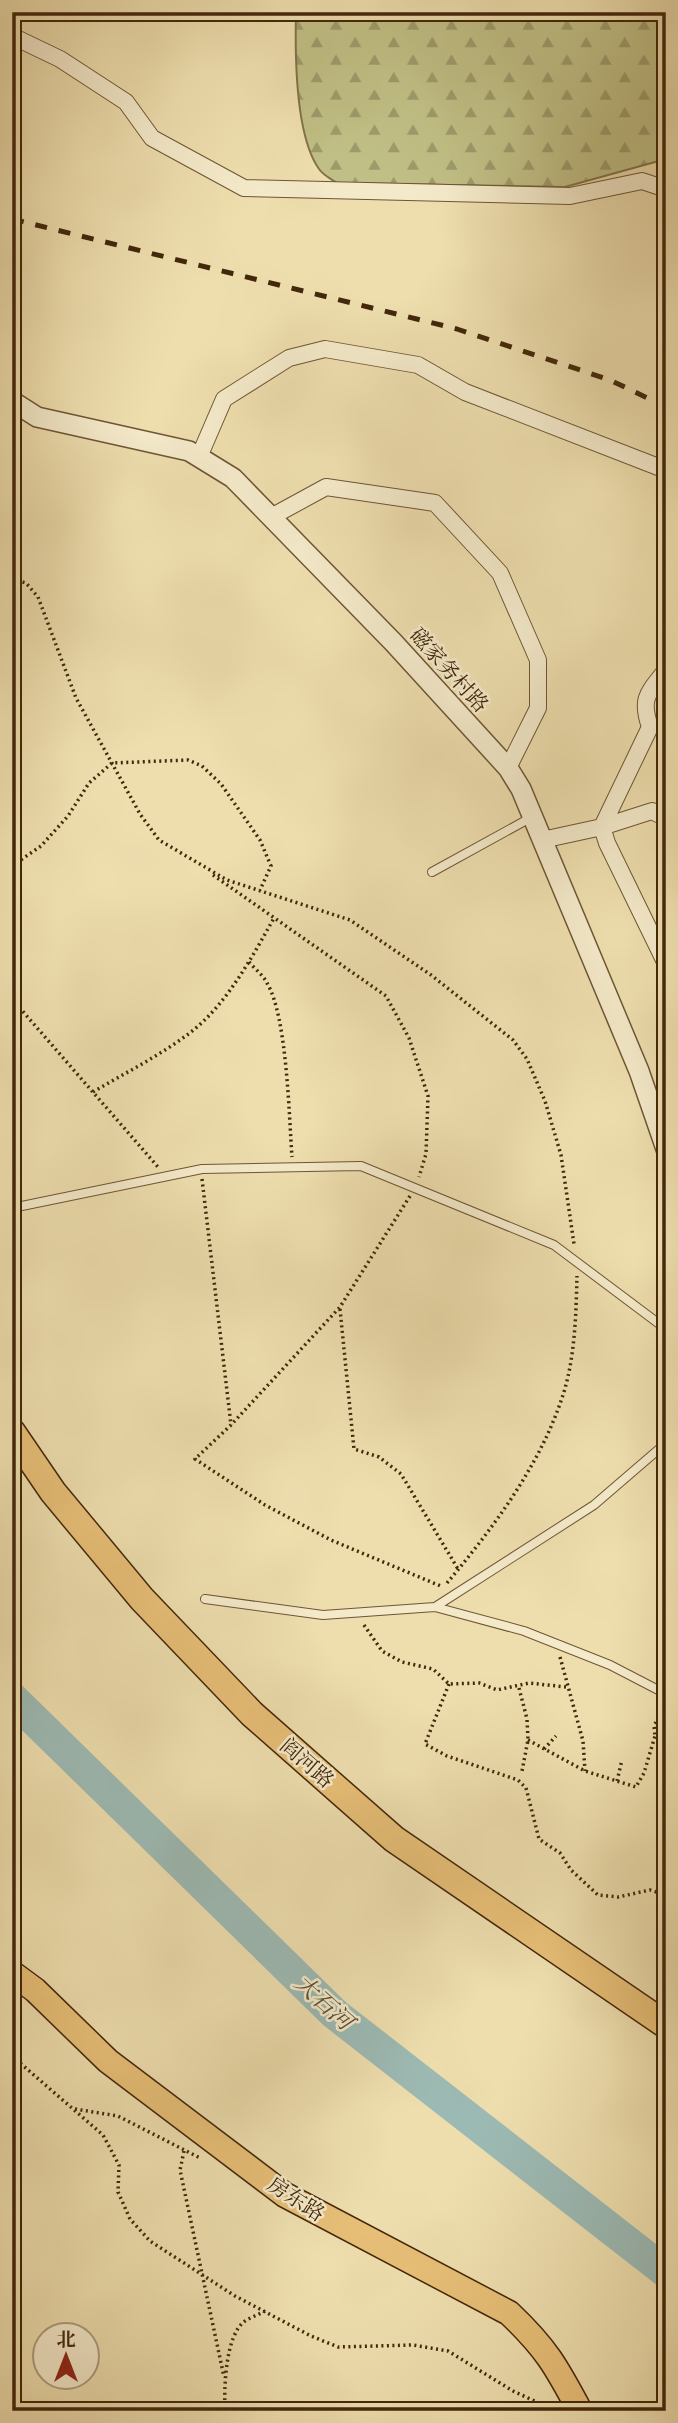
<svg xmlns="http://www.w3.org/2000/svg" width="678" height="2423" font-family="'IM FELL English','Noto Serif SC',serif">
  <defs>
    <pattern id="forest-firs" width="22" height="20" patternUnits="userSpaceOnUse" patternTransform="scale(1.75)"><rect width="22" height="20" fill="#c0bf85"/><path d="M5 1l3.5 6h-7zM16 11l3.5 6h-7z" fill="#9e9b6b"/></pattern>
  </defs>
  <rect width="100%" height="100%" fill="#eedeae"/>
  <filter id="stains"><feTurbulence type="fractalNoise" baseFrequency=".00286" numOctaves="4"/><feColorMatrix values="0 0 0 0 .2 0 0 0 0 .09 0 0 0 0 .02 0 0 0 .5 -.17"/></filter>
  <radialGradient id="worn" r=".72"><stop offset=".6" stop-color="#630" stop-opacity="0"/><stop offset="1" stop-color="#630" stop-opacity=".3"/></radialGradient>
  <path fill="url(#forest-firs)" stroke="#827348" stroke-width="2" d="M296,12H666V159L565,187L337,183C331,179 323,175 319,169C295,135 295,53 296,12Z"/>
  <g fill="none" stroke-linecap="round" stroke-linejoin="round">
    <path stroke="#9cbab4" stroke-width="32" d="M12,1698L335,2014L666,2272"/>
    <g stroke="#6e5534" stroke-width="10">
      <path id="service" d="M432,872L532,817
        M12,1208L202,1169L361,1166L554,1245L666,1329
        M205,1599L323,1615L435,1607L594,1505L666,1443
        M435,1607L524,1631L610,1665L666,1694"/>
    </g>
    <g stroke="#6e5534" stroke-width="18">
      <path id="minor" d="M12,36L60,59L126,102L152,138L244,188L570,196L642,181L666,189
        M199,457L224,399L289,358L325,349L418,365L465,392L666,470
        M271,517L326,487L435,503L500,573L538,660V708L508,768
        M666,670C648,693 640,698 650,727L602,827L607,843L666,964
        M542,840L602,827L652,811L666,818"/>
    </g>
    <g stroke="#6e5534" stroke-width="22">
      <path id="tertiary" d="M12,401L37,417L189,451L233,478L393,642L508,768L521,789L639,1071L666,1149"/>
    </g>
    <g stroke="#43270b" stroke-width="27">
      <path id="primary" d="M12,1973L35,1990L108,2061L285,2195L509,2313C546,2348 556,2366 580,2411"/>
    </g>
    <g stroke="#43270b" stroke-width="29">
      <path id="trunk" d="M12,1432L53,1492L142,1599L252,1714L394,1839L666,2025"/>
    </g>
    <path stroke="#43270b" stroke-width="3.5" stroke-dasharray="2 3.5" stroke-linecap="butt" d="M12,579L26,583L38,597L76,698L140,814L159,840L227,880L350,920L431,975L513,1040L527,1059L545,1101L561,1155L574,1244
      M12,866L41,846L68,816L89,783L112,763L188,760L202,766L221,784L260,840L271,866L260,890
      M213,875L386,996L409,1038L428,1096L426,1154L419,1177
      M249,962C255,969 263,975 267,983C287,1016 289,1116 292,1157
      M12,999L158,1167
      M93,1092C125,1073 161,1055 191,1032C227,1004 252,957 274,918
      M202,1179L231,1425
      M410,1196L340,1307L231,1425L195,1459L265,1505L331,1540L443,1587
      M340,1309L354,1449L379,1457L401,1474L458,1569
      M447,1583C493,1528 539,1467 562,1398C575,1360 576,1315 577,1276
      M364,1625L382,1651L402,1662L433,1669L449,1684L479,1683L497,1690L529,1683L566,1687
      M560,1657L583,1741L585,1771
      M449,1684L425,1744L447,1756L518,1780L526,1788L539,1839L560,1853L571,1870L598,1895L618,1897L650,1890L666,1895
      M519,1688L527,1719L528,1740L522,1771
      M666,1709L654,1725L655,1736L666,1741
      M528,1740L585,1771L636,1787L644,1773L655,1736
      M544,1749L556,1736
      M617,1781L622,1760
      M12,2056L103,2135L119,2165L118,2192L130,2219L150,2241L235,2296L311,2336L338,2347L413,2345L448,2351L513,2391L556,2411
      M75,2109L118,2116L200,2158
      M184,2151L180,2170L224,2377
      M225,2411C224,2389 225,2335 245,2321C251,2317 258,2315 265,2311"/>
    <use href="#service" stroke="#f4eaca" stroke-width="8"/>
    <use href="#minor" stroke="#f4eaca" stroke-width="16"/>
    <use href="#tertiary" stroke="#f4eaca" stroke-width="19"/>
    <use href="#primary" stroke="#e7bf77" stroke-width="24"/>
    <use href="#trunk" stroke="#e7bf77" stroke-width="26"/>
    <path stroke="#43270b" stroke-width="5" stroke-dasharray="12 12" stroke-linecap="butt" d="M12,219L457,329L610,380L666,407"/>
  </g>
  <g text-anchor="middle" stroke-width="5" stroke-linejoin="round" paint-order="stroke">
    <g font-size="21" fill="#43270b" stroke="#f4eaca">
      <text transform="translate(449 670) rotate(48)" y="7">磁家务村路</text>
      <text transform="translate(307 1763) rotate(41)" y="7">阎河路</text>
      <text transform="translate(296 2199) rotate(33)" y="7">房东路</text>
    </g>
    <g font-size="23" font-style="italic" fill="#594c35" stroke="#f4eaca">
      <text transform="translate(324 2002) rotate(42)" y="8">大石河</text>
    </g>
  </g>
  <rect width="678" height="2423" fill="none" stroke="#eedeae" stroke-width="42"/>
  <rect x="14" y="14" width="650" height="2395" fill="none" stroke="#43270b" stroke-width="3.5"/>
  <rect x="21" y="21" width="636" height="2381" fill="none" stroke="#43270b" stroke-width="2"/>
  <g transform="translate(66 2356)"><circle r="33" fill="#f4eaca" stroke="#ad9c7e" stroke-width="2"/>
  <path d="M0-5L12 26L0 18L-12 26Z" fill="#8f2418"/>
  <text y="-10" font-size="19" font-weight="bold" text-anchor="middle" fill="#43270b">北</text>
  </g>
  <rect width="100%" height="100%" filter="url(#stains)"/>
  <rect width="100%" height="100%" fill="url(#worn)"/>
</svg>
